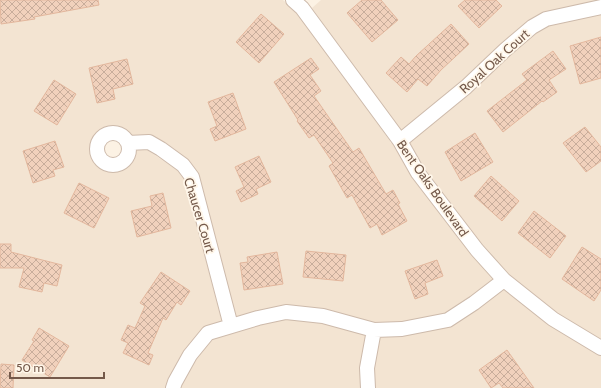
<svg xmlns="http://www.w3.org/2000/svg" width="601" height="388" font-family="Cabin,sans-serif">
  <defs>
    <pattern id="building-cross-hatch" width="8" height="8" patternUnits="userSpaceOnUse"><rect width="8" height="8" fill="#f1d1bc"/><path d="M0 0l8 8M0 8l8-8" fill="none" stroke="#c8ad9b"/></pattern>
  </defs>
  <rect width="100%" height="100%" fill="#fcf2e4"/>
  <path fill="#f3e4d2" d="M0,0H283L297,12L390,141V142L394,145L412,177L471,254L494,279L470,298L445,314L402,323H376L325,310L236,317L199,175L132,136L123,128L116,127L106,128L97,133L93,139L90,148V153L92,159L96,164L104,169L110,171H114L124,168L130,163L134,159L136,149H146L177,170L185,180L222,322L184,352L168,381L166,388H0Z
    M321,0H601L568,8L461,82L401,131L312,8Z
    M601,14V340L558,313L510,275L483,246L425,169L409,142L525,41L537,32L548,25Z
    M504,288L601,356V388H375L374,368L380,336H403L449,327Z
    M286,319L321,323L366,335L360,368L361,388H181L182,384L196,358L213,338L260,324Z"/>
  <path fill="url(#building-cross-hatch)" stroke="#e3b79d" d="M0,0H98L99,5L34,17L35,19L1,24Z
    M362,0H381L398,20L372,42L347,13Z
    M465,0H496L502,6L479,28L458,6Z
    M261,14L284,34L259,63L236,42Z
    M451,24L469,44L441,70L427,86L418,79L407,92L386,73L401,57L409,64L416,56Z
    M601,37V78L580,84L570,46Z
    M553,51L566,69L549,80L557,92L543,102L542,101L503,132L487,111L527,80L522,74Z
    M311,58L319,69L310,75L321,91L314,96L353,152L359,148L386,194L393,190L400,203L398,204L407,221L382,235L377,224L370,228L352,195L347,198L329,166L333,163L314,135L309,138L297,121L298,120L274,82Z
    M127,59L133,84L113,89L115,99L97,103L89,68Z
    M54,80L76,94L57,125L34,111Z
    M233,93L246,129L215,141L210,129L217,126L208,102Z
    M585,127L601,147V161L586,172L563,143Z
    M475,133L493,162L461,181L445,152Z
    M55,141L64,167L53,170L55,176L33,183L23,151Z
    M259,156L271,182L256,189L258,194L241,202L236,191L244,187L235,167Z
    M491,176L519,201L502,221L474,196Z
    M79,183L109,198L94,228L64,213Z
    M163,193L171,228L137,237L131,211L152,206L150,196Z
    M534,211L566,236L550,258L518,233Z
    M0,244H11V252L62,265L57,286L44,283L42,292L19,287L24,268H0Z
    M582,247L601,259V290L594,301L562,279Z
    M306,251L346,255L343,281L303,277Z
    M277,252L283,284L244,290L240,263L248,262L247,257Z
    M437,260L443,276L425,283L428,294L415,299L405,271Z
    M161,272L190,291L181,305L177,302L166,320L163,318L148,353L153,355L149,365L123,353L128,343L121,340L128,325L135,328L145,306L140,303Z
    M39,328L69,346L50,377L22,360L34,341L32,340Z
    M507,350L534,388H503L499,383L491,388L479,370Z
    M1,364L14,365L13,388H0Z"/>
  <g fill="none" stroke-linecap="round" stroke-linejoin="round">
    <g stroke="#cdbaab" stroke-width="16">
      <path id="minor" d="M293,0L302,8L400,141L418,173L477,250L504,280L553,319L601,348
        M97 149a16 16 0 1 1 32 0a16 16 0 1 1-32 0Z
        M400,141L466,87L505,50L532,27L546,19L601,7
        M128,143L149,142L161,149L183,165L192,177L231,326
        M173,388L175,382L190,355L208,333L258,318L286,312L323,316L374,330L402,329L448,320L474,303L504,280
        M368,388L367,368L374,330"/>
    </g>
    <use href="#minor" stroke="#fff" stroke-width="14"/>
  </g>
  <g text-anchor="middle" stroke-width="3.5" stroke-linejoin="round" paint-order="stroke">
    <g font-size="13" fill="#74594a" stroke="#fff7ea">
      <text transform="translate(494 61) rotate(-42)" y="5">Royal Oak Court</text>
      <text transform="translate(433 188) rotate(55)" y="5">Bent Oaks Boulevard</text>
      <text transform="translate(200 215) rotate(73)" y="5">Chaucer Court</text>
    </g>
  </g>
  <path d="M10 372v6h94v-6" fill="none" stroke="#74594a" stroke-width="2"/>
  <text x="16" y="372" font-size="12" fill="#74594a" stroke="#fff7ea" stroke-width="3" paint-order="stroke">50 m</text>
</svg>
